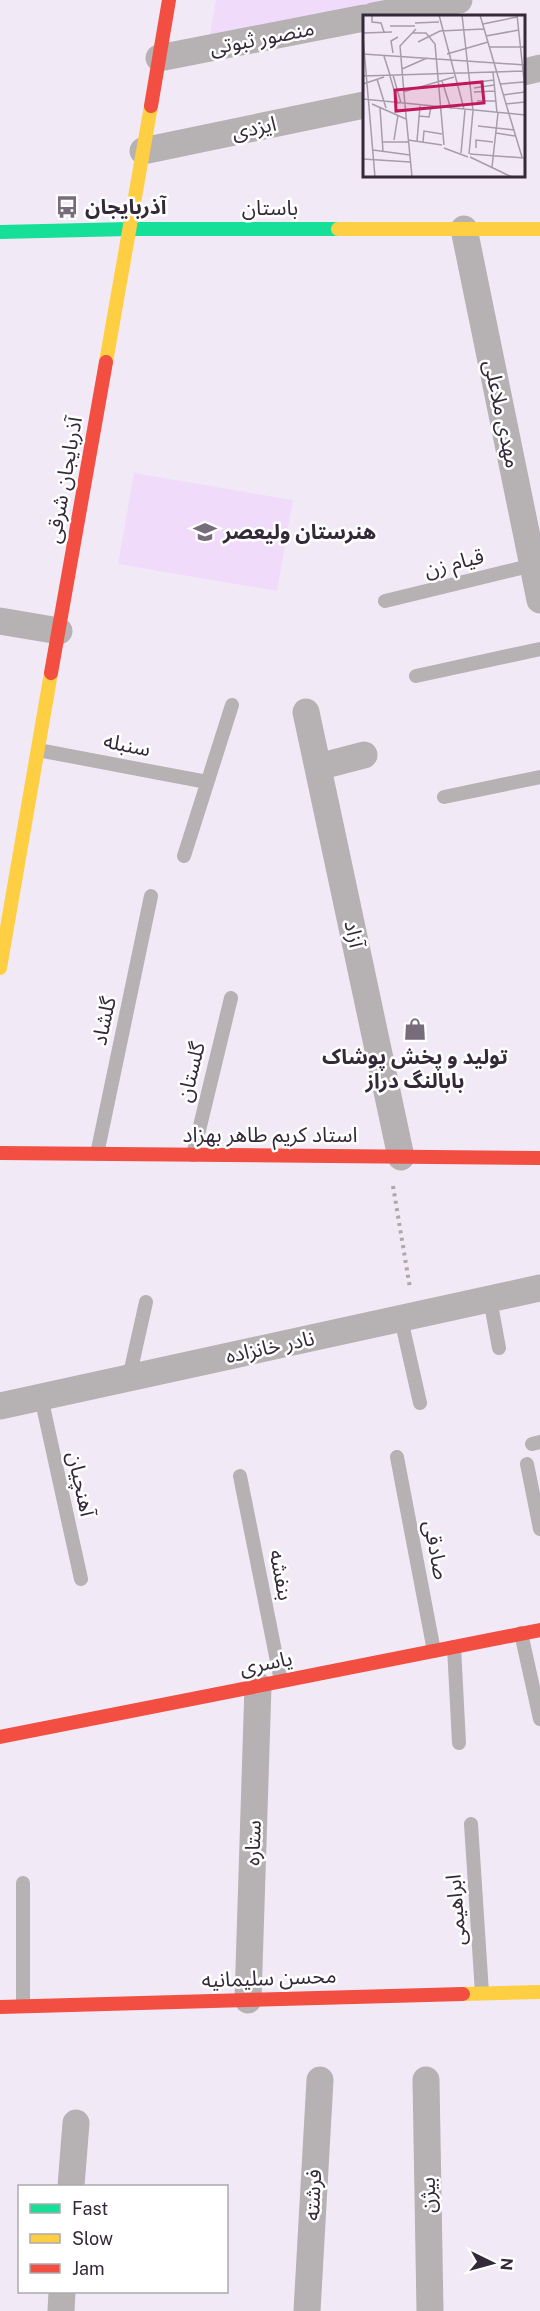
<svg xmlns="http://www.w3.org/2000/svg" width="540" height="2311" font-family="'Public Sans','Noto Sans Arabic',sans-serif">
  <rect width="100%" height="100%" fill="#f2e9f6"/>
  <path fill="#f0dcfa" d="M216,0H402L209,39Z
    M134,473L293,500L277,591L118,564Z"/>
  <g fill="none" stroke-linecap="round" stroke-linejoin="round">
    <path stroke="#aea8aa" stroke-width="4" stroke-dasharray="3 4.5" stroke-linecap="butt" d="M393,1186L410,1288"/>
    <path stroke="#b6b1b2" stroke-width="14" d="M385,601L533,565
      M416,676L540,649
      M38,750L207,782
      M444,797L540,777
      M184,856L232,705
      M97,1154L151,896
      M193,1155L231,998
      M490,1299L499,1348
      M401,1319L420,1403
      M129,1378L146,1302
      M41,1397L81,1579
      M532,1444L540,1442
      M397,1457L434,1651
      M527,1464L540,1529
      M240,1476L281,1681
      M521,1633L540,1719
      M454,1647L459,1743
      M471,1824L482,1993
      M23,1883V2006"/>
    <path stroke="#b6b1b2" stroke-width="27" d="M373,16L459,0
      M159,58L364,18
      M524,72L540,68
      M143,151L364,105
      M464,229L540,600
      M0,621L59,631
      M306,712L401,1157
      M318,767L364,755
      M0,1406L540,1288
      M248,2000L258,1686
      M426,2080L430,2311
      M71,2186L76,2123
      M61,2311L62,2292
      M307,2311L320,2080"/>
    <path stroke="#16e098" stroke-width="14" d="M0,232L129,229H338"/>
    <path stroke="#ffcf43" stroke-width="14" d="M338,229H540
      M106,362L151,106
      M0,968L51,673
      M463,1994L540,1992"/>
    <path stroke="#f24e42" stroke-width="14" d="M151,106L169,0
      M51,673L106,362
      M0,1153L540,1158
      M0,1737L540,1630
      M0,2007L463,1994"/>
  </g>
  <defs>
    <g id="bus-bare" transform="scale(1.8)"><path d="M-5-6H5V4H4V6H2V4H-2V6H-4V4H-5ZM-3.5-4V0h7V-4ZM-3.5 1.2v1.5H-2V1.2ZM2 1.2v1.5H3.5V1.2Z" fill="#766c7a" stroke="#fff" stroke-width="2.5" paint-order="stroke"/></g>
    <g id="school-bare" transform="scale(1.8)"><path d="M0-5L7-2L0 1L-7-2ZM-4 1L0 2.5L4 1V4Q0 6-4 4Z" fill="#766c7a" stroke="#fff" stroke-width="2.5" paint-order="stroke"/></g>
    <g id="shop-bare" transform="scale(1.8)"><path d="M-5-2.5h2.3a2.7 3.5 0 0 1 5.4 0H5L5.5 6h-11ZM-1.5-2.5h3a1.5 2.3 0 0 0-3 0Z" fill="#766c7a" stroke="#fff" stroke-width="2.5" paint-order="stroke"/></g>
  </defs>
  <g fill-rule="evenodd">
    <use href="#bus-bare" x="67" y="207"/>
    <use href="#school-bare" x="205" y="532"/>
    <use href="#shop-bare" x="415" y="1029"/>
  </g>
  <g text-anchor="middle" stroke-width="5" stroke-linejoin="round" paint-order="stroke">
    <g font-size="21" fill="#332938" stroke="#fff">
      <text transform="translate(262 38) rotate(-11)" y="7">منصور ثبوتی</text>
      <text transform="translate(254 128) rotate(-12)" y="7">ایزدی</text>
      <text x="270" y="215">باستان</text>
      <text transform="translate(502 414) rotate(78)" y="7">مهدی ملاعلی</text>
      <text transform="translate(64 480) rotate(-80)" y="7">آذربایجان شرقی</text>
      <text transform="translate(454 563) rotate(-14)" y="7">قیام زن</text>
      <text transform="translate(127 745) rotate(11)" y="7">سنبله</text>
      <text transform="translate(354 934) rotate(78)" y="7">آزاد</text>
      <text transform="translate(104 1021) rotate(-78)" y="7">گلشاد</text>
      <text transform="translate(191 1072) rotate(-76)" y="7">گلستان</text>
      <text x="270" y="1142">استاد کریم طاهر بهزاد</text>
      <text transform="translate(270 1347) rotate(-12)" y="7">نادر خانزاده</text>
      <text transform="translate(81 1484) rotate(78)" y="7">آهنچیان</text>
      <text transform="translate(436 1550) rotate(79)" y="7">صادقی</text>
      <text transform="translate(281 1575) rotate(79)" y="7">بنفشه</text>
      <text transform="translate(266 1663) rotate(-11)" y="7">یاسری</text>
      <text transform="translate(253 1843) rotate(-88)" y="7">ستاره</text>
      <text transform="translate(456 1910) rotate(-94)" y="7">ابراهیمی</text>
      <text transform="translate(269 1978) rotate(-2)" y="7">محسن سلیمانیه</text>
      <text transform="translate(313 2195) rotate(-87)" y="7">فرشته</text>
      <text transform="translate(428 2195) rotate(-91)" y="7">بیژن</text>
    </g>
    <g font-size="21" font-weight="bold" fill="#332938" stroke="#fff" text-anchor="start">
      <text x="85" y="214">آذربایجان</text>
      <text x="223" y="539">هنرستان ولیعصر</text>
      <text x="415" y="1064" text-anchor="middle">تولید و پخش پوشاک<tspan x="415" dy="24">بابالنگ دراز</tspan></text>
    </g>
  </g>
  <g transform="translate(363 15)">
    <rect width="162" height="162" fill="#f2e9f6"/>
    <path fill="none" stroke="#a69caa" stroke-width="1.5" d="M9,0V7L18,8L21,17M76,0L101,94M99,0L110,96L106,139M117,0L146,99M154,0L162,74M52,8L76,7M120,9L154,2M27,11H52M0,18L29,17M50,18H63L72,29L81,130M123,21L156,15M0,22L12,162M55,27L77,16L121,14M127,32H162M30,38L28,26L35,22M0,39L162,50M84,39L125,27M21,41L27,60M39,54L64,43M130,57L134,98M30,60L38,88M0,61L160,56M27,61L35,89M14,64L23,93M79,66L88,94M107,68L131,65M0,69L21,62M137,69L161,67M111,73L131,70M40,77L91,62M111,77L132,76M140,80L162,77M0,84L162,100M114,86H133M9,89L43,104M143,89L162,87M42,90L37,31L53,14M42,90L49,162M17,93L20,136M146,99L159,142M56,101L66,102L68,92M115,111L151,115M133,118L152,121M31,125L35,100M45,125L79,130M54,126L57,91M20,127H45M60,127L61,116L79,119M81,133L105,142M113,133V125L130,127M10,135L47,140M98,138L102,95M107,139L162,143M107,142L149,162M0,144L47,147M129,152L135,98"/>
    <path fill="#c2185b" fill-opacity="0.15" stroke="#c2185b" stroke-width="3" d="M119,67L121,88L33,96L32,75Z"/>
    <rect width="162" height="162" fill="none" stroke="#332938" stroke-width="3"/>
  </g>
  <rect x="18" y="2185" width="210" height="108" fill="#ffffff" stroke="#ada9af" stroke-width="1.5"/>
  <rect x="30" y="2204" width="30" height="9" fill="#16e098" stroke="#ada9af" stroke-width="1.5"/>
  <text x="72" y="2215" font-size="18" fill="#332938">Fast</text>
  <rect x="30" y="2234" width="30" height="9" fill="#ffcf43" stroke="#ada9af" stroke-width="1.5"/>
  <text x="72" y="2245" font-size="18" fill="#332938">Slow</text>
  <rect x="30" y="2264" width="30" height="9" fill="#f24e42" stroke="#ada9af" stroke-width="1.5"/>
  <text x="72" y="2275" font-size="18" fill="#332938">Jam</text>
  <g transform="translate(492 2263) rotate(95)" stroke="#ffffff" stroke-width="4.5" paint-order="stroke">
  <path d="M0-4.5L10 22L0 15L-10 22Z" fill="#332938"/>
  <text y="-9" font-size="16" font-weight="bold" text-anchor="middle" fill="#332938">N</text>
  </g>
</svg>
